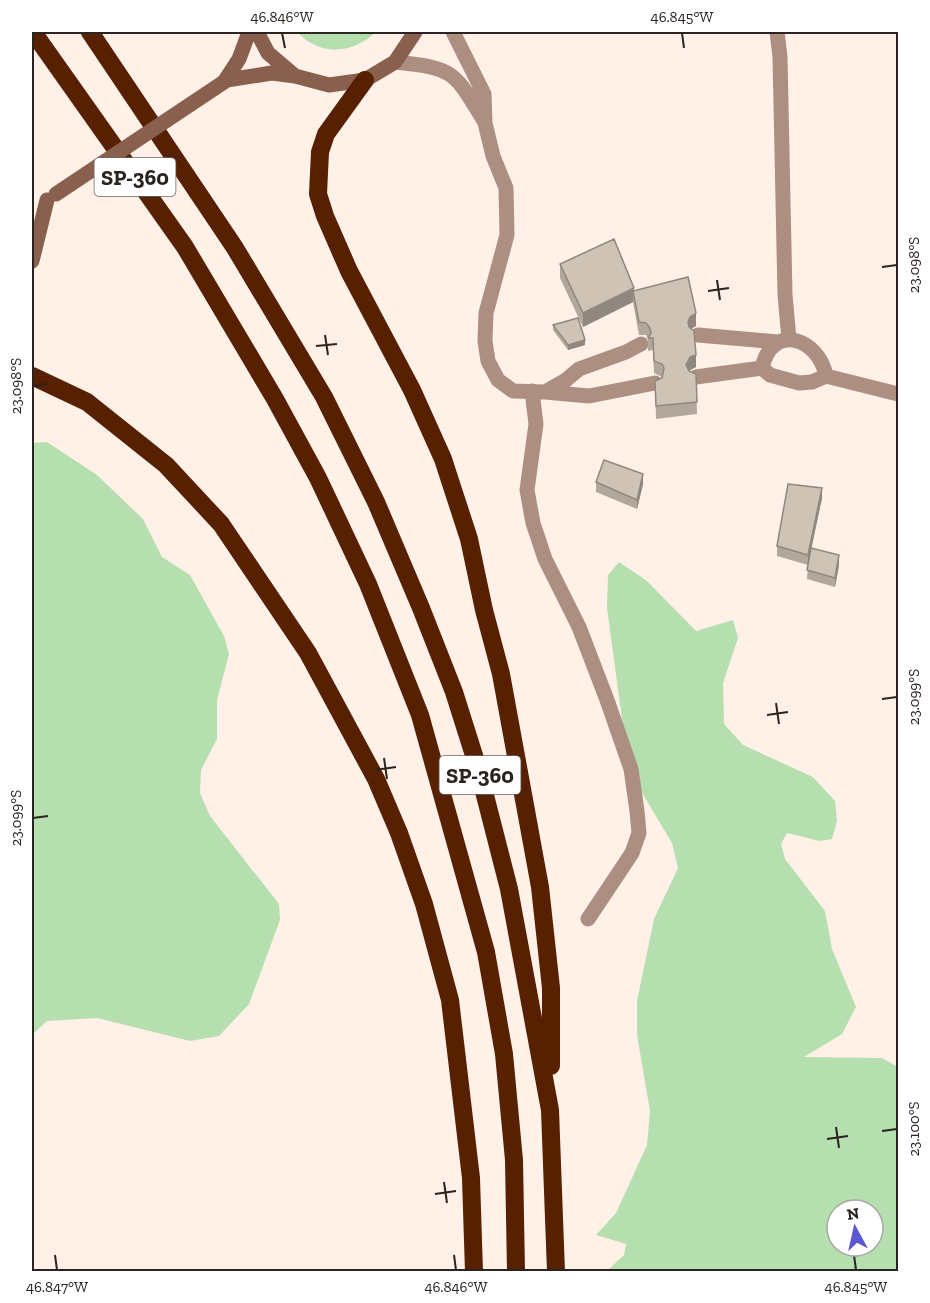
<svg xmlns="http://www.w3.org/2000/svg" width="930" height="1303" font-family="'Zilla Slab',serif">
  <rect width="100%" height="100%" fill="#fff0e8"/>
  <path fill="#b5dfae" fill-rule="evenodd" d="M297,32H376C352,54 321,57 297,32Z
    M47,442L97,475L143,519L162,557L190,575L224,636L229,654L217,700V739L201,770L200,793L210,816L279,904L280,920L249,1004L219,1036L190,1041L97,1018L47,1021L32,1035V443Z
    M619,562L647,581L696,631L733,620L738,638L723,683L724,724L743,745L813,777L835,801L837,821L832,839L820,841L787,833L781,844L785,859L825,911L832,949L856,1007L842,1034L804,1057L882,1058L898,1067V1271H607L624,1255L626,1244L596,1235L616,1213L647,1145L650,1111L637,1035V1001L654,919L678,868L672,843L641,791L625,741L607,608L608,575ZM837,1210H873V1246H837Z"/>
  <g fill="none" stroke-linecap="round" stroke-linejoin="round">
    <path stroke="#ad8f82" stroke-width="15" d="M453,32L484,94L485,123L493,156L506,188L507,235L486,313L485,341L488,361L498,380L513,391L545,392L589,396L655,383
      M777,32L780,57L785,295L789,339
      M395,62C454,68 454,71 484,121
      M698,335L778,342
      M762,368L770,375L799,383L812,382L826,376L898,394
      M762,368C772,322 819,338 826,376
      M696,377L762,368
      M532,391L536,424L527,490L533,523L545,559L579,627L607,700L631,769L637,811L639,833L632,853L588,919
      M545,392L566,380L579,369L626,352L641,344"/>
    <path stroke="#89604d" stroke-width="15" d="M257,32L268,53L295,76
      M227,80L272,73L295,76L329,85L365,80L395,62L415,32
      M224,82L239,59L249,32
      M32,261L47,200"/>
    <path stroke="#562001" stroke-width="18" d="M33,32L185,247L275,399L318,478L368,584L420,715L486,952L504,1054L514,1160L516,1272
      M90,32L235,248L324,397L376,502L421,608L454,692L478,768L509,889L550,1110L556,1272
      M365,80L326,134L320,152L318,194L325,216L349,271L412,390L443,459L469,539L484,610L501,674L540,887L551,988V1066
      M32,376L87,402L166,465L221,524L308,653L376,779L399,833L424,904L450,1000L471,1178L474,1272"/>
    <path stroke="#89604d" stroke-width="15" d="M56,194L224,82"/>
  </g>
  <path fill="#b1a89b" d="M560,264L634,291L696,326L691,329L696,367L690,370L689,371L696,374L697,414L656,419L655,381L662,378V377L654,373L653,350L648,351V338L646,335H639L633,302L583,327L560,278Z
    M553,325L585,345L568,350L553,330Z
    M596,482L643,484L637,509L596,492Z
    M822,498L811,548L839,565L835,587L807,579L808,565L777,556V546Z"/>
  <path fill="#90887e" d="M634,288L633,302L583,327V313Z
    M696,313V326L690,329L688,322L690,317Z
    M585,340V345L568,350V345Z
    M696,355V367L690,370L686,378V365L690,357Z
    M643,474V484L637,509V500Z
    M822,488V498L808,565V555Z
    M839,555V565L835,587V578Z"/>
  <path fill="#cec3b4" stroke="#90887e" stroke-width="1.5" d="M614,239L634,288L583,313L560,264Z
    M688,277L696,313L690,317L688,322L689,327L694,331L696,355L690,357L686,365L689,371L696,374L697,402L656,406L655,381L662,378L664,368L662,364L654,361L653,338H648L651,333L650,328L646,323L639,322L633,291Z
    M578,318L585,340L568,345L553,325Z
    M604,460L643,474L637,500L596,482Z
    M788,484L822,488L808,555L777,546Z
    M811,548L839,555L835,578L807,570Z"/>
  <path fill="none" stroke="#2a2320" stroke-width="2" d="M282,33L285,48M682,33L684,48M882,267L897,265M717,280L720,300M708,291L729,288M325,335L328,355M316,346L337,344M33,386L48,384M882,699L897,697M776,703L779,724M767,715L788,712M384,758L387,779M375,770L396,767M33,818L48,816M836,1127L839,1148M882,1131L897,1129M827,1139L848,1136M444,1182L447,1203M435,1194L456,1191M55,1255L57,1270M454,1255L456,1270M854,1255L856,1270"/>
  <g text-anchor="middle" stroke-width="6" stroke-linejoin="round" paint-order="stroke">
    <g fill="#fff" stroke="#6a6563" stroke-width="1.5">
      <rect x="94.5" y="158" width="81" height="38" rx="4.5"/>
      <rect x="439.5" y="756" width="81" height="38" rx="4.5"/>
    </g>
    <g font-size="22" font-weight="bold" fill="#2a2320">
      <text x="135" y="185">SP-360</text>
      <text x="480" y="783">SP-360</text>
    </g>
  </g>
  <rect width="930" height="1303" fill="none" stroke="#ffffff" stroke-width="66"/>
  <g transform="translate(855 1228) rotate(352)"><circle r="28" fill="#ffffff" stroke="#aaa7a6" stroke-width="1.5"/>
  <path d="M0-4.5L10 22L0 15L-10 22Z" fill="#5a58d0"/>
  <text y="-9" font-size="16" font-weight="bold" text-anchor="middle" fill="#2a2320">N</text>
  </g>
  <rect x="33" y="33" width="864" height="1237" fill="none" stroke="#2a2320" stroke-width="2"/>
  <g font-size="15" text-anchor="middle" fill="#2a2320">
    <text x="282" y="22">46.846°W</text>
    <text x="682" y="22">46.845°W</text>
    <text transform="translate(914 265) rotate(-90)" y="5">23.098°S</text>
    <text transform="translate(16 386) rotate(-90)" y="5">23.098°S</text>
    <text transform="translate(914 697) rotate(-90)" y="5">23.099°S</text>
    <text transform="translate(16 818) rotate(-90)" y="5">23.099°S</text>
    <text transform="translate(914 1129) rotate(-90)" y="5">23.100°S</text>
    <text x="57" y="1292">46.847°W</text>
    <text x="456" y="1292">46.846°W</text>
    <text x="856" y="1292">46.845°W</text>
  </g>
</svg>
